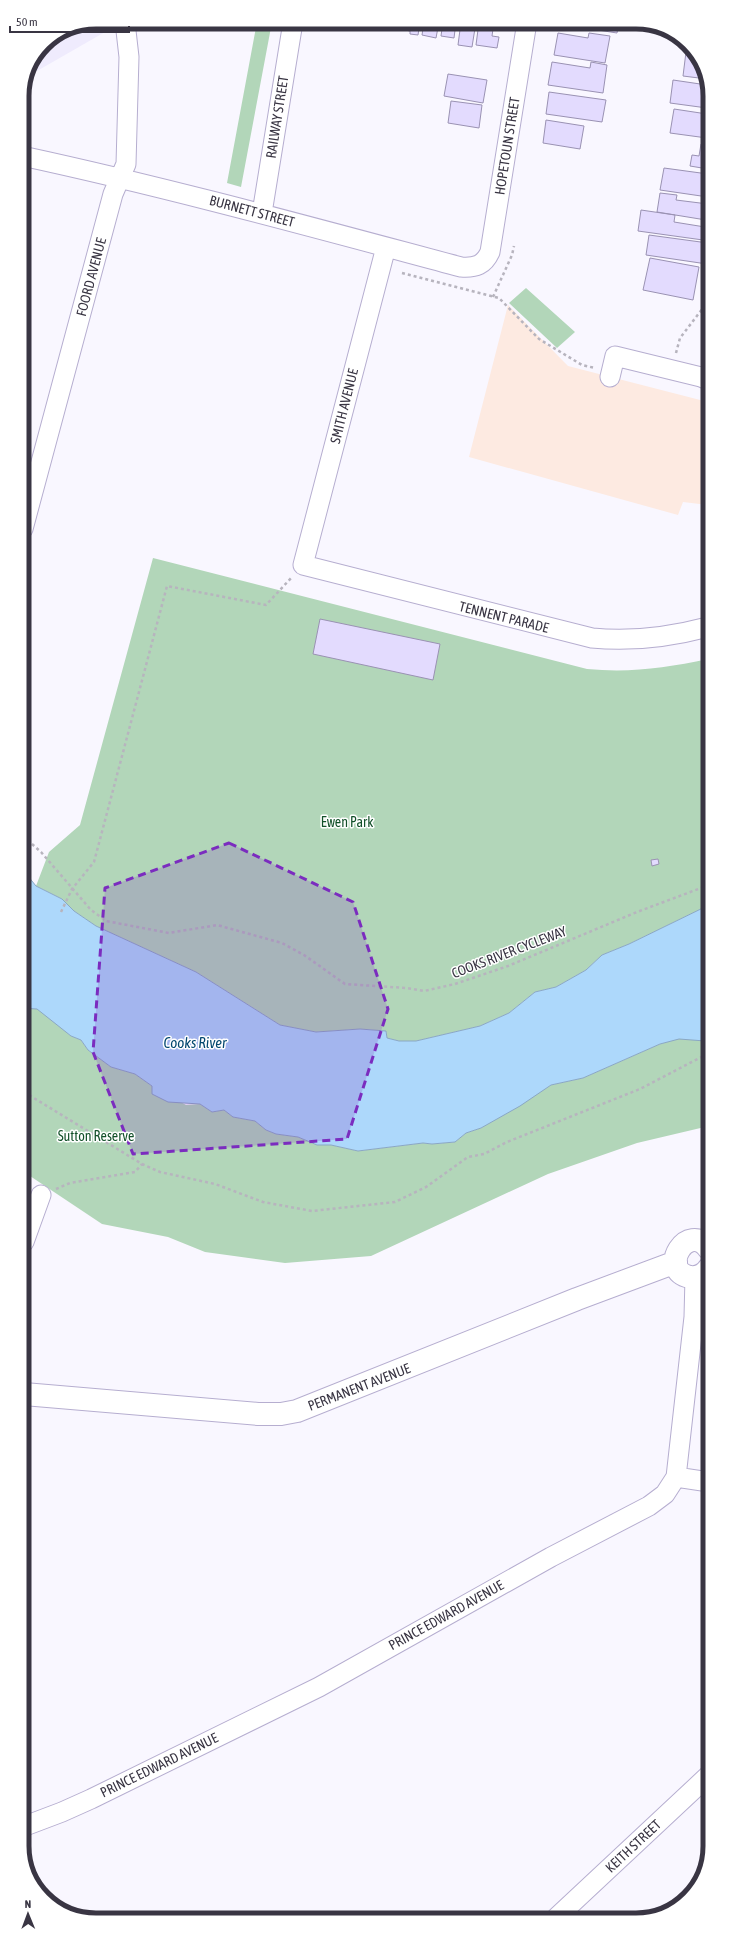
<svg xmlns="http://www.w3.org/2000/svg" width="732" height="1942" font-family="'Asap Condensed',sans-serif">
  <rect width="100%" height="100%" fill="#f9f7ff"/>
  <path fill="#efebfd" d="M96,22H104L105,32L30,75L44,44L68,28Z"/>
  <path fill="#fdeae1" d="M508,305L568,366L708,402V505L683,502L678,515L469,457Z"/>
  <path fill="#b2d6b9" d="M257,22H272L241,187L227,183Z
    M526,288L575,332L557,348L509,303Z
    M153,558L587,669C630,673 666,668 708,659L709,905L629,944L602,955L586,970L556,987L535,992L509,1013L480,1026L416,1041H399L387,1038L386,1031L360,1029L316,1032L280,1025L196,972L96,926L74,911L62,899L36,886L49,852L80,825Z
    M23,1008L37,1009L46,1014L71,1036L81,1040L88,1050L111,1067L135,1074L152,1086L186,1105L200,1104L212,1112L224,1110L233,1117L255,1121L266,1130L276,1134L298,1137L317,1145H331L358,1151L423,1143L432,1144L455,1142L466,1133L481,1128L551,1085L583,1078L660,1044L679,1038L705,1041L709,1040V1126L637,1143L548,1174L371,1256L285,1263L205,1252L168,1237L102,1224L24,1172Z"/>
  <path fill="#add8fb" stroke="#8aa7c4" d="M23,870L36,886L62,899L74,911L96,926L196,972L280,1025L316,1032L360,1029L386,1031L387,1038L399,1041H416L480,1026L509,1013L535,992L556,987L586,970L602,955L629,944L709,905V1040L705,1041L679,1039L660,1044L583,1078L551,1085L520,1106L481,1128L466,1133L455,1142L432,1144L423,1143L358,1151L331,1145H317L298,1137L276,1134L266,1130L255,1121L233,1117L224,1110L212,1112L200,1104L168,1102L152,1094V1086L135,1074L111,1067L88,1050L81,1040L71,1036L37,1009L23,1008Z"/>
  <path fill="#e3dbfe" stroke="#9a92b3" d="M406,22H420L418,35L410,34V31L405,30Z
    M424,22H439L436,38L422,35Z
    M443,22H456L454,38L441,36Z
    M461,22H476L472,47L458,45Z
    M479,22H494L492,36L499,37L497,48L476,45Z
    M560,22H619L617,33L560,24Z
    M558,33L588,38L589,33L610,36L605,63L554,55Z
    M682,39L684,40L689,47L681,46Z
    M686,52L692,53L707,79L683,76Z
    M552,62L590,68L591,62L607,65L603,93L548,85Z
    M448,74L487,80L483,103L444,96Z
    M673,80L707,85V108L670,103Z
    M549,92L606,100L602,122L546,114Z
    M451,101L482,105L479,128L448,123Z
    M674,109L707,114V138L670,133Z
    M546,120L584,126L580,149L543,143Z
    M701,144L708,145V169L690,166L692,155L699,156Z
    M664,168L708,174V197L660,190Z
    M660,193L677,195L676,200L708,204L706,220L657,212Z
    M641,210L675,215L674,222L705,227L703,240L638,231Z
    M649,235L708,243L707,264L646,255Z
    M650,258L699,267L693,300L643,290Z
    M320,619L440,644L433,680L313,654Z
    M658,859L659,864L652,866L651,860Z"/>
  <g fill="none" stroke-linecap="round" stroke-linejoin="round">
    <g stroke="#b6aed0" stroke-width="21">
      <path id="minor" d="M22,156C170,188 315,228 461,267C476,268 484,265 490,252L527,22
        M262,213L293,22
        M386,247L303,565L592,638C631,642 670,637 708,627
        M610,377L615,356L701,377L708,380
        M23,529L113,194L126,164L129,57L125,22
        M24,1242L41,1195
        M676,1477L709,1482
        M25,1826L62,1812L91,1799L319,1687L551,1557L649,1506L665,1494L676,1477L694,1317L695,1277
        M556,1918L710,1774"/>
    </g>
    <g stroke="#b6aed0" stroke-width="24">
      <path id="major" d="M709,1249C688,1220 657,1270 690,1277C698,1278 705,1274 709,1268
        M24,1394L258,1414H281L297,1411L577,1299L676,1262"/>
    </g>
    <path stroke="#b7b4be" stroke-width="2.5" stroke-dasharray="3 3" stroke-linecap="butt" d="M402,273L499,298L539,339L582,365L595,368
      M493,297L512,255L514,246
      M676,353L680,338L703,308L708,288
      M23,836L41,852L91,910L106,921L169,933L217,925L282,943L304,955L345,984L406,988L424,991L455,984L508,966L637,912L709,885
      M61,912L72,889L94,862L167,586L266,605L292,577
      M24,1092L142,1164L160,1172L215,1184L263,1202L312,1211L395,1202L426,1187L468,1157L484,1154L507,1142L640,1089L709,1053
      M56,1189L70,1183L135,1172L142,1164"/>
    <use href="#minor" stroke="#fff" stroke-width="19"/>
    <use href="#major" stroke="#fff" stroke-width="22"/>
  </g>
  <path fill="#7b2cbf" fill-opacity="0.2" stroke="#7b2cbf" stroke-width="3" stroke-dasharray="8 5" stroke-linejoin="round" d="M229,843L353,902L388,1009L347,1139L133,1154L93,1052L105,888Z"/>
  <g text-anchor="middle" stroke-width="3" stroke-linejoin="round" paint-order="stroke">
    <g font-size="14" fill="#393543" stroke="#fff">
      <text transform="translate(277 117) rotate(-81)" y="5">RAILWAY STREET</text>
      <text transform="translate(507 146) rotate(-81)" y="5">HOPETOUN STREET</text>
      <text transform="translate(252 211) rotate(15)" y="5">BURNETT STREET</text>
      <text transform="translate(91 277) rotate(-75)" y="5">FOORD AVENUE</text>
      <text transform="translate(344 406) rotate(-76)" y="5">SMITH AVENUE</text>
      <text transform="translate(504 617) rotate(14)" y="5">TENNENT PARADE</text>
      <text transform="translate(509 952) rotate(-21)" y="5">COOKS RIVER CYCLEWAY</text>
      <text transform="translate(359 1387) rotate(-21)" y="5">PERMANENT AVENUE</text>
      <text transform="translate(446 1615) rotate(-29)" y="5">PRINCE EDWARD AVENUE</text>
      <text transform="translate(159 1765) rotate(-26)" y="5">PRINCE EDWARD AVENUE</text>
      <text transform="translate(633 1846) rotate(-43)" y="5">KEITH STREET</text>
    </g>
    <g font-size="14" fill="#125029" stroke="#fff">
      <text x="347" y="827">Ewen Park</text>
      <text x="96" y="1141">Sutton Reserve</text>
    </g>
    <g font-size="15" font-style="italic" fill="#04486f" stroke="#fff">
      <text x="195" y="1048">Cooks River</text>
    </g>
  </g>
  <path d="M0 0H732V1942H0ZM96 29H636A67 67 0 0 1 703 96V1846A67 67 0 0 1 636 1913H96A67 67 0 0 1 29 1846V96A67 67 0 0 1 96 29Z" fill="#fff" fill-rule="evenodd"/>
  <path fill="none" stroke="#393543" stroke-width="5" d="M96 29H636A67 67 0 0 1 703 96V1846A67 67 0 0 1 636 1913H96A67 67 0 0 1 29 1846V96A67 67 0 0 1 96 29Z"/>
  <g transform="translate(28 1914) rotate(359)" stroke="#ffffff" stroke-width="3" paint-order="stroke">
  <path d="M0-3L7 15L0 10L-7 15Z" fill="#393543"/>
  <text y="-6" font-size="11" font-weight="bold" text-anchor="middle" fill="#393543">N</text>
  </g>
  <path d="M10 26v6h119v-6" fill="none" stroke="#393543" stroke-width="2"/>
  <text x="16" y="26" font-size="12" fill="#393543" stroke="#ffffff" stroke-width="3" paint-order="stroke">50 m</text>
</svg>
